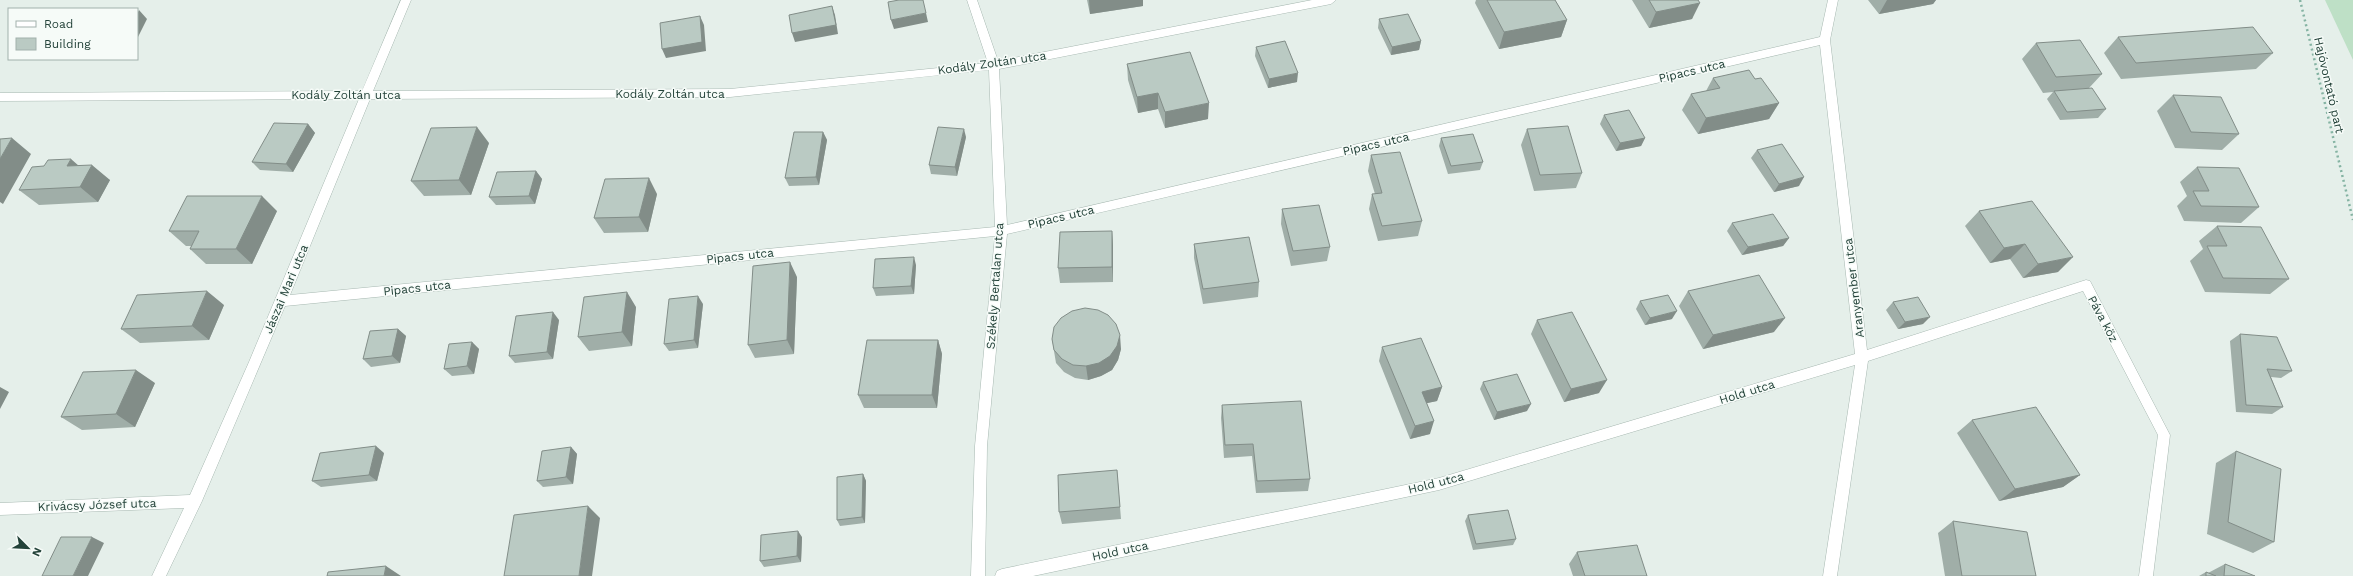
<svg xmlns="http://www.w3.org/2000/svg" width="2353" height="576" font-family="'Work Sans',sans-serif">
  <rect width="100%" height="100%" fill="#e5efea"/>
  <path fill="#bee0c6" d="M2325,0H2353V60Z"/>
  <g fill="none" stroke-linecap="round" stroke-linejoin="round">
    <g stroke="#a7b8b1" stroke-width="1">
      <path id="minor" d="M401,0H411L373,91L730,89L988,63L967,0H977L998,61L1312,0H1336L1331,4L999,69L1007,225L1820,37L1828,0H1838L1830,40L1867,350L2086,280L2090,281L2170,435L2153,576H2139L2158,435L2083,291L1868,361L1837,576H1823L1855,365L1439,490L1033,576H995L997,571L1002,569L1439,478L1855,354L1820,45L1007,234L987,446L985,576H971L975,446L995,236L285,306L202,501L166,576H152L184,508L0,515V503L190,495L249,362L359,99L0,101V93L362,91ZM989,70L995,227L290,295L370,99L730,97Z"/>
    </g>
    <path stroke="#85b3a3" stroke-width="2.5" stroke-dasharray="2 3" stroke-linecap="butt" d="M2300,0L2353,220"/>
    <use href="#minor" fill="#fff" fill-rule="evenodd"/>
  </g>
  <path fill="#a0aea8" d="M1087,0H1143V6L1090,14Z
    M1476,0H1555L1567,20L1561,37L1499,49L1475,3Z
    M1632,0H1698L1692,19L1649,28Z
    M1868,0H1936L1933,4L1879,14Z
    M1379,19L1421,41L1419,50L1391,55L1378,28Z
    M2118,37L2273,53L2256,69L2121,79L2104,53Z
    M2036,43L2102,74L2089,88L2106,109L2098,118L2060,120L2047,99L2053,92L2043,93L2022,59Z
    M1256,47L1297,82L1268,88L1255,56Z
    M1127,64L1208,119L1165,128L1158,109L1138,113L1128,80Z
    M1713,78L1755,79L1779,103L1769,119L1698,134L1682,110L1691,94L1706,91Z
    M2173,95L2239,134L2222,150L2175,148L2157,111Z
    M1604,115L1645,138L1641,146L1616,151L1600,124Z
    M308,124L315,133L293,172L260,170L252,162Z
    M1527,129L1582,173L1576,188L1534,191L1521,145Z
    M823,132L827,140L819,185L789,186L785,178Z
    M966,137L957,176L931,174L929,165Z
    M1441,138L1483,162L1480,170L1448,174L1439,146Z
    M489,143L471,195L424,196L411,181Z
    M1757,150L1799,186L1774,192L1751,158Z
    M1371,155L1422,221L1418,236L1378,241L1369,209L1372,194H1375L1368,171Z
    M78,165L110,180L98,202L39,205L19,190Z
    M2197,167L2259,207L2241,223L2184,221L2177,206L2187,196L2180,182Z
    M536,171L542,179L535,204L496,205L489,197Z
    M657,194L648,232L604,233L594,218Z
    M2032,201L2058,272L2023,278L2010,259L1990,263L1965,226L1979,211Z
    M1282,209L1330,247L1327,261L1291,266L1281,224Z
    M277,211L252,264H206L190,249L191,246H186L169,231Z
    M1732,223L1789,238L1783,246L1742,255L1727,231Z
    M2217,226L2289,279L2270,294L2205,292L2190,261L2203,249L2199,241Z
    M1112,231L1113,246V282L1060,283L1058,268Z
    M1194,244L1259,282L1258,297L1203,304L1194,258Z
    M916,265L914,294L876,296L873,288Z
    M797,277L794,354L755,358L748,345Z
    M1688,291L1774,332L1703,349L1679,306Z
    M1640,301L1672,319L1645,325L1636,309Z
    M1893,302L1923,324L1898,329L1886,310Z
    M703,304L698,348L669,351L664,344Z
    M224,305L209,340L140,343L121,329Z
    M636,307L632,346L589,351L578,337Z
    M559,320L553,359L515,363L509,356Z
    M1537,320L1599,393L1564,402L1531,334Z
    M398,329L406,336L400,363L371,367L363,359Z
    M2240,334L2292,371L2281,378L2271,377L2283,407L2272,414L2236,412L2230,341Z
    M1052,339L1121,349L1118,360L1112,370L1101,376L1088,380L1075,378L1064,372L1056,363Z
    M938,340L942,354L937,408H864L858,395Z
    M472,342L479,349L474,374L452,376L444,369Z
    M1382,347L1442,387L1437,401L1427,403L1430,434L1410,439L1379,361Z
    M1483,382L1527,411L1494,420L1480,389Z
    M155,383L135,427L82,430L61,417Z
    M1222,405L1310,479L1308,491L1256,493L1252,456L1224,458L1221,418Z
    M1972,420L2080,475L2063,487L1999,501L1957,433Z
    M571,447L577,454L573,484L543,487L537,481Z
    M2236,451L2274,542L2253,553L2207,534L2216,463Z
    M384,453L377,481L321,487L312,481Z
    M1117,470L1121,519L1062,524L1059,512Z
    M863,474L866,481L865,523L840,526L837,520Z
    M1468,515L1516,539L1513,545L1473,550L1465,521Z
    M1953,521L2036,576H1945L1938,533Z
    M802,537L801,562L764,567L760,561Z
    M1577,552L1647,576H1573L1569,564Z
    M2225,564L2255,576H2199L2206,572L2208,573Z"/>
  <path fill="#828d88" d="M1089,0H1143V6L1090,14Z
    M1887,0H1936L1933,4L1879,14Z
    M1700,3L1692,19L1649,28L1656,12Z
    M832,6L835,15L838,34L795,42L792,33Z
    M139,10L147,19L137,39V14Z
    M926,13L928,22L894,29L891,20Z
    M700,16L704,25L706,51L666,58L662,49Z
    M1567,20L1561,37L1499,49L1504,32Z
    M1421,41L1419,50L1391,55L1392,47Z
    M1298,73L1297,82L1268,88L1269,79Z
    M1158,93V109L1138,113L1137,97Z
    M1209,103L1208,119L1165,128V112Z
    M1779,103L1769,119L1698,134L1706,118Z
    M308,124L315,133L293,172L286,164Z
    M477,127L489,143L471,195L459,180Z
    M964,129L966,137L957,176L955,167Z
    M823,132L827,140L819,185L816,177Z
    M12,138L31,154L3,204L0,202V159Z
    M1645,138L1641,146L1616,151L1620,143Z
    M71,159L87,173L92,165L110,180L98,202L80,187L67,166Z
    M536,171L542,179L535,204L529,196Z
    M1804,177L1799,186L1774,192L1779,184Z
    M649,178L657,194L648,232L639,217Z
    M262,196L277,211L252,264L236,249Z
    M1112,231L1113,246V282L1112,267Z
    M1789,238L1783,246L1742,255L1748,247Z
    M2025,244L2010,259L1990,263L2004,248Z
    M914,257L916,265L914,294L911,286Z
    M2073,257L2058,272L2023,278L2038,264Z
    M790,262L797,277L794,354L787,340Z
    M207,291L224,305L209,340L192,326Z
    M627,292L636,307L632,346L622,332Z
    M698,296L703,304L698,348L694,340Z
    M1677,311L1672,319L1645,325L1650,318Z
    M553,312L559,320L553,359L547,352Z
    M1930,317L1923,324L1898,329L1905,322Z
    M1785,318L1774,332L1703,349L1713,335Z
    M398,329L406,336L400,363L392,356Z
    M1120,335L1121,349L1118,360L1112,370L1101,376L1088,380L1086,366Z
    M938,340L942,354L937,408L932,395Z
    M472,342L479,349L474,374L467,366Z
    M136,370L155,383L135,427L116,414Z
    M1607,380L1599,393L1564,402L1571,389Z
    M0,387L9,392L0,409Z
    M1442,387L1437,401L1418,405L1422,392Z
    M1531,404L1527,411L1494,420L1497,412Z
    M1434,421L1430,434L1410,439L1415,426Z
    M376,446L384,453L377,481L369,475Z
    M571,447L577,454L573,484L566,477Z
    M863,474L866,481L865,523L862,517Z
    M2080,475L2063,487L1999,501L2015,489Z
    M588,506L600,518L592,576H579Z
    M798,531L802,537L801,562L797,556Z
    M92,537L104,543L88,576H73Z
    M386,566L401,576H384Z"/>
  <path fill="#bacac3" stroke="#828d88" d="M899,0H923L926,13L891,20L888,2Z
    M1487,0H1555L1567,20L1504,32Z
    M1649,0H1698L1700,3L1656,12Z
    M832,6L836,25L792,33L789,15Z
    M1408,14L1421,41L1392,47L1379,19Z
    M700,16L702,42L662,49L660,23Z
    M2253,27L2273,53L2136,63L2118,37Z
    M2080,40L2102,74L2056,77L2036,43Z
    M1285,41L1298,73L1269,79L1256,47Z
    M1190,52L1209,103L1165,112L1158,93L1137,97L1127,64Z
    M1749,70L1755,79L1761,78L1779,103L1706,118L1691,94L1720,88L1713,78Z
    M2092,88L2106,109L2067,112L2054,91Z
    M2173,95L2221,97L2239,134L2191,132Z
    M1629,110L1645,138L1620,143L1604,115Z
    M274,123L308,124L286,164L252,162Z
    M1568,126L1582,173L1540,175L1527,129Z
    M477,127L459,180L411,181L431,128Z
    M938,127L964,129L955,167L929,165Z
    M794,132H823L816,177L785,178Z
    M1473,134L1483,162L1451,166L1441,138Z
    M12,138L0,159V139Z
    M1782,144L1804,177L1779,184L1757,150Z
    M1400,152L1422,221L1382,226L1372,194L1382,193L1371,155Z
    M71,159L67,166L92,165L80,187L19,190L32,167L44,166L48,160Z
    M2197,167L2239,168L2259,207L2201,206L2193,191H2209Z
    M536,171L529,196L489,197L497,172Z
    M649,178L639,217L594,218L605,179Z
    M187,196H262L236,249H190L199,231H169Z
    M2032,201L2073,257L2038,264L2025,244L2004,248L1979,211Z
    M1319,205L1330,247L1293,251L1282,209Z
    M1773,214L1789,238L1748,247L1732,223Z
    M2217,226L2261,227L2289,279L2223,278L2207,246H2227Z
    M1112,231V267L1058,268L1060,232Z
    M1249,237L1259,282L1203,289L1194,244Z
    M914,257L911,286L873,288L875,259Z
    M790,262L787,340L748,345L753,266Z
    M1759,275L1785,318L1713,335L1688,291Z
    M207,291L192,326L121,329L137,295Z
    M627,292L622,332L578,337L584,297Z
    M1668,295L1677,311L1650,318L1640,301Z
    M698,296L694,340L664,344L669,299Z
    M1918,297L1930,317L1905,322L1893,302Z
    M1085,308L1098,310L1108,315L1116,324L1120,335L1117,346L1110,356L1099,363L1086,366L1073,365L1062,359L1054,350L1052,339L1054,327L1061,318L1072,311Z
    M553,312L547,352L509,356L516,316Z
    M1572,312L1607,380L1571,389L1537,320Z
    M398,329L392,356L363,359L370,331Z
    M2240,334L2277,337L2292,371L2267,369L2283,407L2246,405Z
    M1421,338L1442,387L1422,392L1434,421L1415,426L1382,347Z
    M867,340H938L932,395H858Z
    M472,342L467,366L444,369L449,344Z
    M136,370L116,414L61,417L83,372Z
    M1517,374L1531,404L1497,412L1483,382Z
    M1301,401L1310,479L1257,481L1253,444L1225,445L1222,405Z
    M2036,407L2080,475L2015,489L1972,420Z
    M376,446L369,475L312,481L320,453Z
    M571,447L566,477L537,481L542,451Z
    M2236,451L2281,469L2274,542L2228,522Z
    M1117,470L1120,507L1059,512L1058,475Z
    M863,474L862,517L837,520V477Z
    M588,506L579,576H504L514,515Z
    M1508,510L1516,539L1476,544L1468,515Z
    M1953,521L2027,532L2036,576H1962Z
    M798,531L797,556L760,561L761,535Z
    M61,537H92L73,576H42Z
    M1637,545L1647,576H1585L1577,552Z
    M2225,564L2255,576H2224Z
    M386,566L384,576H327L328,572Z
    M2206,572L2216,576H2206Z"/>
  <g text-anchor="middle" stroke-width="3" stroke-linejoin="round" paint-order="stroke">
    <g font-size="12" fill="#234239" stroke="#f6fbf8">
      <text transform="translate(992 63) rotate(-8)" y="4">Kodály Zoltán utca</text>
      <text transform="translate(1692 71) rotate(-13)" y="4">Pipacs utca</text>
      <text transform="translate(2329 85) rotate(77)" y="4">Hajóvontató part</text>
      <text x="670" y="98">Kodály Zoltán utca</text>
      <text x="346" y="99">Kodály Zoltán utca</text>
      <text transform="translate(1376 144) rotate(-13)" y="4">Pipacs utca</text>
      <text transform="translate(1061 217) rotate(-13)" y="4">Pipacs utca</text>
      <text transform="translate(740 256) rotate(-6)" y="4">Pipacs utca</text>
      <text transform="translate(995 286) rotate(-86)" y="4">Székely Bertalan utca</text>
      <text transform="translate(417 288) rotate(-6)" y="4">Pipacs utca</text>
      <text transform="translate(1854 288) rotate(-97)" y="4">Aranyember utca</text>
      <text transform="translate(286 289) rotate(-67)" y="4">Jászai Mari utca</text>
      <text transform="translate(2103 319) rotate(62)" y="4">Páva köz</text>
      <text transform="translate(1747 392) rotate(-17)" y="4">Hold utca</text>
      <text transform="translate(1436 483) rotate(-14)" y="4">Hold utca</text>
      <text transform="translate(97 505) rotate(-2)" y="4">Krivácsy József utca</text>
      <text transform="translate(1120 551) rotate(-12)" y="4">Hold utca</text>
    </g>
  </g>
  <rect x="8" y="8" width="130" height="52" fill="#f6fbf8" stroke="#a2b1ac"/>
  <rect x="16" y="21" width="20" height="6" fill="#ffffff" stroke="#a2b1ac"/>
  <text x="44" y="28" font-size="12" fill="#234239">Road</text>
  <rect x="16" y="38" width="20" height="12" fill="#bacac3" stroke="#a2b1ac"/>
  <text x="44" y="48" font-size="12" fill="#234239">Building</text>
  <g transform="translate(28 548) rotate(114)" stroke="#f6fbf8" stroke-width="3" paint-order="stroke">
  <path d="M0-3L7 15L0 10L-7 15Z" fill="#234239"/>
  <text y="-6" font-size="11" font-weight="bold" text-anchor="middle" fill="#234239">N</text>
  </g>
</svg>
